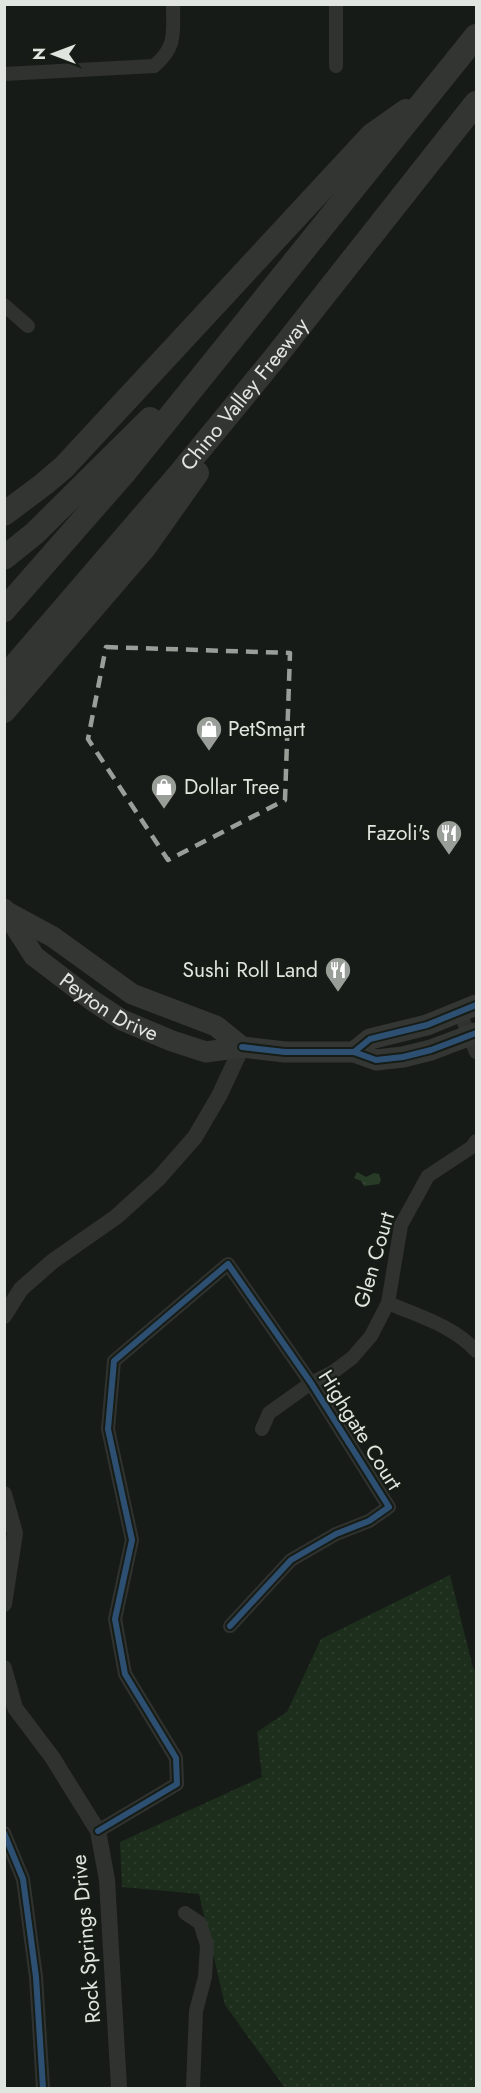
<svg xmlns="http://www.w3.org/2000/svg" width="481" height="2093" font-family="Jost,sans-serif">
  <defs>
    <pattern id="green-dots" width="8" height="8" patternUnits="userSpaceOnUse" patternTransform="scale(1.5)"><rect width="8" height="8" fill="#244622"/><path d="M2 2h.1M6 6h.1" fill="none" stroke="#446142" stroke-width="1.8" stroke-linecap="round"/></pattern>
    <pattern id="water-ripples" width="26" height="14" patternUnits="userSpaceOnUse" patternTransform="scale(1.5)"><rect width="26" height="14" fill="#3b633a"/><path d="M2 4q2-2 4 0t4 0M15 11q2-2 4 0t4 0" fill="none" stroke="#577956"/></pattern>
  </defs>
  <rect width="100%" height="100%" fill="#171b17"/>
  <path fill="url(#green-dots)" d="M450,1575L473,1668L476,1671V2088H285L225,2005L199,1894L122,1887L120,1842L262,1777L257,1732L287,1712L321,1639Z"/>
  <path fill="url(#water-ripples)" d="M357,1172L366,1177L374,1173L379,1174L381,1180L379,1184L364,1186L361,1181L354,1178Z"/>
  <g fill="none" stroke-linecap="round" stroke-linejoin="round">
    <path stroke="#4d4e4c" stroke-width="14" d="M336,4V66
      M4,74L154,66C177,47 173,33 173,4
      M4,305L28,326
      M460,1013L476,1052
      M388,1303C418,1316 454,1326 476,1351
      M262,1429L269,1413L311,1383L333,1372L352,1358L371,1336L388,1303L401,1225L428,1176L472,1147L476,1141
      M98,1831L177,1784L176,1758L125,1674L115,1619L132,1540L108,1429L114,1361L228,1264L311,1383L389,1507L369,1521L336,1534L291,1560L230,1626
      M4,1833L23,1879L36,1977L43,2088
      M185,1913L200,1923L207,1945L205,1977L196,2011L193,2088"/>
    <path stroke="#4d4e4c" stroke-width="16" d="M4,1316L21,1289L53,1261L116,1217L159,1178L195,1137L219,1096L242,1047
      M4,1494L15,1533L4,1604
      M4,1668L15,1708L52,1757L98,1831L107,1880L119,2088"/>
    <g stroke="#565756" stroke-width="21">
      <path id="s1" d="M4,909L34,956L93,1001L122,1020L172,1041L206,1052L242,1047L285,1052H354L376,1060L403,1057L431,1050L476,1033"/>
      <path d="M7,912L53,937L132,994L216,1026L242,1047"/>
      <path d="M354,1052L370,1039L427,1025L476,1005"/>
    </g>
    <g stroke="#525552" stroke-width="24">
      <path d="M4,514L44,484L64,467L372,135L406,111"/>
      <path d="M4,558L35,533L150,419"/>
      <path d="M4,610L125,472L476,36"/>
      <path id="s2" d="M4,678L177,477L273,360L476,103"/>
      <path d="M4,711L144,548L197,473"/>
    </g>
    <g stroke="#161d15" stroke-width="10">
      <path id="cycleway" d="M242,1047L285,1052H354L376,1060L403,1057L431,1050L476,1033
        M354,1052L370,1039L427,1025L476,1005
        M98,1831L177,1784L176,1758L125,1674L115,1619L132,1540L108,1429L114,1361L228,1264L311,1383L389,1507L369,1521L336,1534L291,1560L230,1626
        M4,1833L23,1879L36,1977L43,2088"/>
    </g>
    <use href="#cycleway" stroke="#468fdf" stroke-width="6"/>
  </g>
  <path d="M0 0H481V2093H0ZM106,647L290,653L285,800L168,860L88,739Z" fill="#171b17" fill-opacity=".55" fill-rule="evenodd"/>
  <path fill="none" stroke="#9a9e99" stroke-width="4.5" stroke-dasharray="12 8" stroke-linejoin="round" d="M106,647L290,653L285,800L168,860L88,739Z"/>
  <defs>
    <g id="shop-pin" transform="scale(1.35)"><path d="M0 17L-7.5 6A9.5 9.5 0 1 1 7.5 6Z" fill="#9a9e99" stroke="#161d15"/><path d="M-5-2.5h2.3a2.7 3.5 0 0 1 5.4 0H5L5.5 6h-11ZM-1.5-2.5h3a1.5 2.3 0 0 0-3 0Z" fill="#fff"/></g>
    <g id="restaurant-pin" transform="scale(1.35)"><path d="M0 17L-7.5 6A9.5 9.5 0 1 1 7.5 6Z" fill="#9a9e99" stroke="#161d15"/><path d="M-5-6h1v4h1v-4h1v4h1v-4h1v5L-1.5 .5V6h-2V.5L-5-1ZM5-6V6H3V1.5H1.5Q1.5-4 5-6Z" fill="#fff"/></g>
  </defs>
  <g fill-rule="evenodd">
    <use href="#shop-pin" x="209" y="729"/>
    <use href="#shop-pin" x="164" y="787"/>
    <use href="#restaurant-pin" x="449" y="833"/>
    <use href="#restaurant-pin" x="338" y="970"/>
  </g>
  <g text-anchor="middle" stroke-width="4.5" stroke-linejoin="round" paint-order="stroke">
    <g font-size="21" fill="#e0e5df" stroke="#161d15">
      <text dy="7" stroke="none"><textPath href="#s2" startOffset="372">Chino Valley Freeway</textPath></text>
      <text dy="7" stroke="none"><textPath href="#s1" startOffset="147">Peyton Drive</textPath></text>
      <text transform="translate(374 1260) rotate(-74)" y="7">Glen Court</text>
      <text transform="translate(360 1430) rotate(58)" y="7">Highgate Court</text>
      <text transform="translate(86 1939) rotate(-95)" y="7">Rock Springs Drive</text>
    </g>
    <g font-size="21" fill="#e0e5df" stroke="#161d15" text-anchor="start">
      <text x="228" y="736">PetSmart</text>
      <text x="184" y="794">Dollar Tree</text>
      <text x="430" y="840" text-anchor="end">Fazoli's</text>
      <text x="318" y="977" text-anchor="end">Sushi Roll Land</text>
    </g>
  </g>
  <rect width="481" height="2093" fill="none" stroke="#e0e5df" stroke-width="12"/>
  <g transform="translate(54 54) rotate(270)" stroke="#161d15" stroke-width="4.5" paint-order="stroke">
  <path d="M0-4.5L10 22L0 15L-10 22Z" fill="#e0e5df"/>
  <text y="-9" font-size="16" font-weight="bold" text-anchor="middle" fill="#e0e5df">N</text>
  </g>
</svg>
